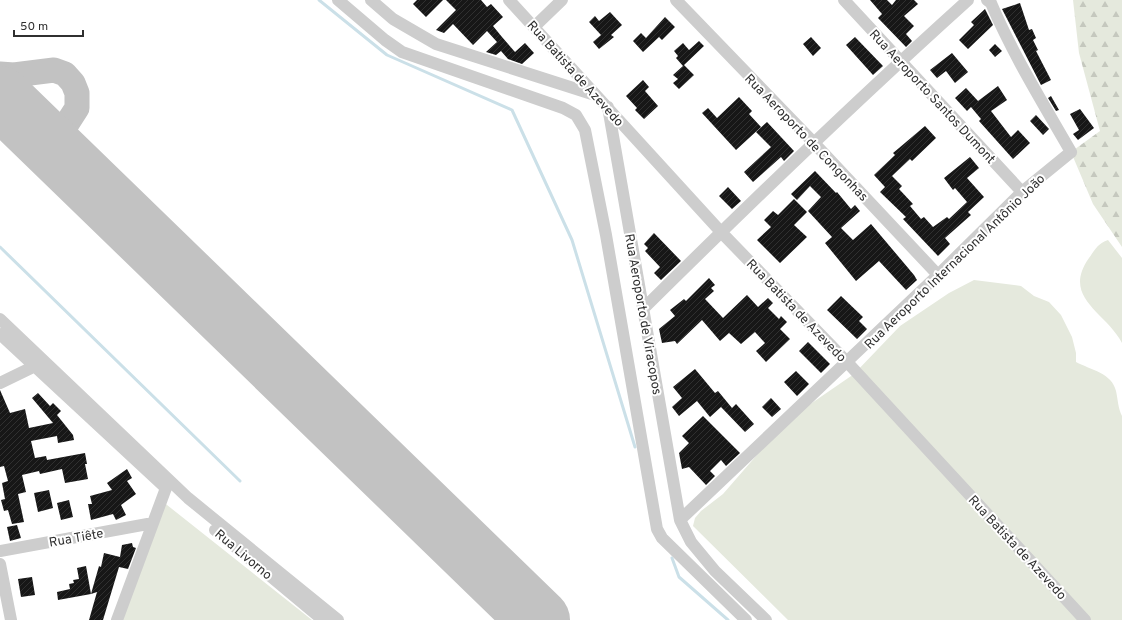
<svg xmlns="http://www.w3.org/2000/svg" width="1122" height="620" font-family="Overpass,sans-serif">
  <defs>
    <pattern id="forest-firs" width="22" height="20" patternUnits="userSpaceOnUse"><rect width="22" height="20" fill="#e5e9dd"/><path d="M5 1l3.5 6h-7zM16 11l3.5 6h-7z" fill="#c5c8be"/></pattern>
    <pattern id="building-hatch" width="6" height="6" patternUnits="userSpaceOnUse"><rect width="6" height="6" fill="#171717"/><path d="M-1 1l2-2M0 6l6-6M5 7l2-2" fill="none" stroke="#303030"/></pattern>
  </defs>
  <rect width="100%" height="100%" fill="#fff"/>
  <path fill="#e5e9dd" d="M1108,240L1122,258V343C1106,312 1061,298 1089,258C1095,250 1098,243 1108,240Z
    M974,280L1021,286L1034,296L1049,302L1061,315L1072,337L1076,353V362C1091,370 1112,373 1116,391C1118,400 1118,408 1122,416V620H788L693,526L695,518L701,511L723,494L763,448L806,407L854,374L900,326L949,293Z
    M162,501L312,620H117Z"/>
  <path fill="url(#forest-firs)" d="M1073,0H1122V247L1093,204L1071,152L1100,131L1079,53Z"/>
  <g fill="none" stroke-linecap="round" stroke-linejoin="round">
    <path stroke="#cbe0e8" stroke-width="3" d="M319,0L387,55L512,110L572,240L635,447
      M0,247L240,481
      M672,558L679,577L728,620"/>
    <path stroke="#c2c2c2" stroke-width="25" d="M0,74L14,75L54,70L65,74L73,83L77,93V108L52,147"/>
    <path stroke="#c2c2c2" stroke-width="62" d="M0,97L539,620"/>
  </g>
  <path fill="url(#building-hatch)" d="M417,0H443L426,17L413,4Z
    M446,0H481L487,7L491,4L503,17L493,26L502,37L515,52L525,43L534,53L522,64L508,59L501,51L496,55L486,52L497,42L487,31L473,45L453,24L444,33L436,30L456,10Z
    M870,0H887L892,5L896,0H914L918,4L904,16L914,26L906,34L912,41L906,47L878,18L882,14Z
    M1020,3L1029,30L1032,29L1036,38L1033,40L1038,50L1036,51L1051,80L1041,85L1002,9Z
    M985,9L993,25L968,49L959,40L974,25L971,22Z
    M610,12L622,25L611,35L614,37L599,49L593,42L601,35L589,22L595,16L599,21Z
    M665,17L675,27L662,40L659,37L643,52L633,41L641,33L646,38Z
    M811,37L821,48L813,56L803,44Z
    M855,37L883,66L873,75L846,45Z
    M699,41L704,46L684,65L694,75L679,89L673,83L678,79L673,75L683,66L676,58L678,56L674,51L683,43L689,50Z
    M995,44L1002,51L995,57L989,50Z
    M952,53L968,72L955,83L946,71L937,78L930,70Z
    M643,80L649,87L645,91L658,106L644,119L635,110L637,108L626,96Z
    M998,86L1007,100L991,111L1011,137L1018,130L1030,143L1013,159L979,121L981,119L971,107L967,111L955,98L966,88L978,101Z
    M1051,96L1059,110L1056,111L1048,98Z
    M739,97L752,111L749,114L761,127L736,150L702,113L708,108L717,118Z
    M1080,109L1094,128L1078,140L1073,134L1079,130L1070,114Z
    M1036,115L1049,129L1043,135L1030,121Z
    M767,122L794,151L784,161L781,157L753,182L744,172L771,147L756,132Z
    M925,126L936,138L912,161L910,159L892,176L902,186L899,189L913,204L910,206L921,219L924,217L933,227L947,217L949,219L967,202L955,188L953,190L944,178L970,157L979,168L967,178L984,197L968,212L971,215L945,238L950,244L938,256L903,219L906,217L880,192L885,187L874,175L895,155L893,153L899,148Z
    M815,171L836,193L837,192L851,209L855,205L860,211L841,228L853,240L871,224L914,275L917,280L906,290L879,261L856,281L825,243L832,237L808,211L821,197L810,186L797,200L791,194Z
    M728,187L741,201L732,209L719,196Z
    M794,199L807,212L794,225L807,237L780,263L757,240L771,227L764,220L773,211L778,215Z
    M654,233L681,261L661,280L654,273L660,267L645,251L648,248L644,244Z
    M709,278L715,285L711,288L714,291L705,299L723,318L747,295L758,307L768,298L773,303L768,308L779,319L781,316L787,322L780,329L790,339L766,362L756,351L765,343L755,332L741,344L729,333L720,341L702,320L677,344L675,341L662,343L659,329L675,316L670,310L684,299L686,301Z
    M841,296L863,317L859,321L867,329L857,339L827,310Z
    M808,342L830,364L821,373L799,351Z
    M695,369L715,393L718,391L732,408L736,404L754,424L745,432L721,407L710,417L697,401L679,416L672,407L682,398L673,387Z
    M796,371L809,384L797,396L784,382Z
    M0,390L10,413L25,409L29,428L53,423L32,398L38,393L50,406L53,403L61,411L57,415L73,435L74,440L58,443L57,436L31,441L35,458L46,456L47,460L85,453L87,464H85L88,479L65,483L62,469L40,474L39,471L22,475L26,492L18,494L24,522L12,524L8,510L4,511L1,500L5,499L2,483L8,481L4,466L0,467Z
    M771,398L781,409L772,417L762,407Z
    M703,416L740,453L726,466L721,460L710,471L715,476L706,485L689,467L682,469L679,453L689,443L682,436Z
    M127,469L132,478L127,481L136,494L121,505L126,515L116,520L113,514L91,520L88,504H92L90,496L112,490L107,483Z
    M49,490L53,508L38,512L34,493Z
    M69,500L73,517L61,520L57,503Z
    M17,525L21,538L10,541L7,527Z
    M132,543L133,547L136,548L128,569L119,567L103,620H89L97,592L91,594L99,566L101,567L104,553L120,557L122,545Z
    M86,566L91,594L58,600L57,592L70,589L69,584L74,583L73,580L79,579L77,568Z
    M32,577L35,595L21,597L18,579Z"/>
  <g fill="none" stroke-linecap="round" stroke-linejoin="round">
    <path stroke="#cdcdcd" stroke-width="12" d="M338,0L385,40L402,52L563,108L576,115L585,130L606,235L657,529L662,538L746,620
      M371,0L393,19L436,44L595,95
      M509,0L721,232L847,362L1085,620
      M676,0L814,143L938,275
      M844,0L1022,192
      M534,27L562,0
      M608,107L680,520L691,542L715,571L766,620
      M643,309C749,204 857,100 968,0
      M0,319L188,498L338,620
      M0,334L166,488L117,620
      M0,383L35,366
      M680,520L938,275L1022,192L1071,152C1043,103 1013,55 991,3L987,0
      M215,530L323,620
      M0,551L153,523
      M0,564L11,620"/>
  </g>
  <g text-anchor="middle" stroke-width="4" stroke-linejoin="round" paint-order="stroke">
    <g font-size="13" fill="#303030" stroke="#fff">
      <text transform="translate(576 73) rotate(48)" y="5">Rua Batista de Azevedo</text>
      <text transform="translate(933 96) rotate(47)" y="5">Rua Aeroporto Santos Dumont</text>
      <text transform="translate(807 137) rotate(46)" y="5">Rua Aeroporto de Congonhas</text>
      <text transform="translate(954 261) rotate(-44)" y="5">Rua Aeroporto Internacional Antônio João</text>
      <text transform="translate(797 310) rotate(46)" y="5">Rua Batista de Azevedo</text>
      <text transform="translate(644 314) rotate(80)" y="5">Rua Aeroporto de Viracopos</text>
      <text transform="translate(76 537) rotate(-10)" y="5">Rua Tiête</text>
      <text transform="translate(1018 547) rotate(47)" y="5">Rua Batista de Azevedo</text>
      <text transform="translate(244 554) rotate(40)" y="5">Rua Livorno</text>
    </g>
  </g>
  <path d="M14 30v6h69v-6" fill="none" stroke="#303030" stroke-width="2"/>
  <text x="20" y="30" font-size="12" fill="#303030" stroke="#ffffff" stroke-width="3" paint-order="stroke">50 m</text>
</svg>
